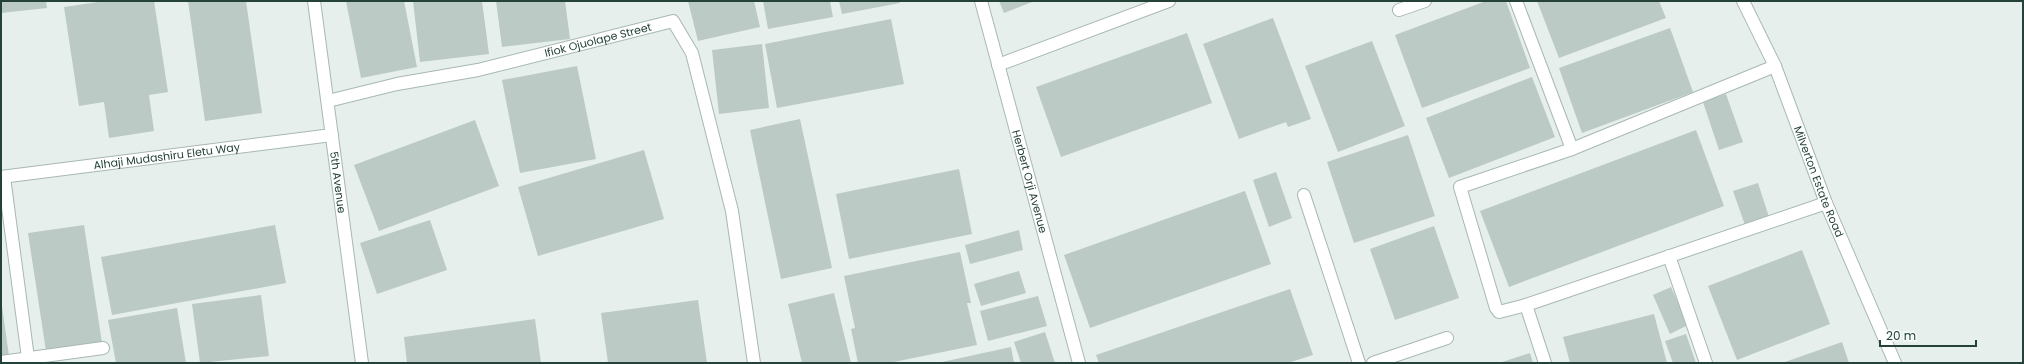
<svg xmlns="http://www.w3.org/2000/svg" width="2024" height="364" font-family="Poppins,sans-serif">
  <rect width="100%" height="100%" fill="#e6efeb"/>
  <path fill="#bbcac4" d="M1,1H46L47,8L1,13Z
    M105,1H154L168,92L149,95L154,131L109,138L104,102L79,106L64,7Z
    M188,1H246L262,113L205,121Z
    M346,1H404L417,67L361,78Z
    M413,1H482L489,54L420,62Z
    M496,1H565L570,39L502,47Z
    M688,1H754L760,27L698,41Z
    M763,1H830L833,17L768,29Z
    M839,1H899L900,3L842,14Z
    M999,1H1035L1004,13Z
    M1486,1H1506L1530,68L1422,108L1395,35Z
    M1537,1H1659L1666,18L1559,58Z
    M1273,18L1311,119L1288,127L1286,122L1239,139L1203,44Z
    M891,19L904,84L777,108L765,44Z
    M1670,28L1693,92L1582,133L1559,68Z
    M1187,33L1212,103L1061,157L1036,87Z
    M1372,41L1405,126L1338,152L1305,66Z
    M762,44L769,108L719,114L712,50Z
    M577,66L596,159L520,173L502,80Z
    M1532,77L1555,137L1449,178L1426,118Z
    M1726,94L1743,142L1719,150L1703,102Z
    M800,119L832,268L781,279L750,130Z
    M475,120L499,186L379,231L354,165Z
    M1696,130L1724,206L1509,287L1480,211Z
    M1408,135L1435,216L1354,243L1327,162Z
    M644,150L664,219L538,256L518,187Z
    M959,169L972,234L849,259L836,194Z
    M1276,172L1292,218L1269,227L1253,180Z
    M1758,183L1769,217L1745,225L1733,191Z
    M1245,191L1271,264L1090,328L1064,255Z
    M430,220L447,270L377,294L360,243Z
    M84,225L102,343L46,351L28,233Z
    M275,225L286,283L112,315L101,257Z
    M1434,226L1459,298L1395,320L1370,249Z
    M1019,230L1023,250L970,264L965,245Z
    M1802,250L1830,324L1737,360L1708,286Z
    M960,252L971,303H967L977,345L889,363H858L851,329L855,328L844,276Z
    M1019,271L1026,293L981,306L974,284Z
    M1671,287L1688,325L1670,334L1653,295Z
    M1290,289L1313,355L1288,363H1099L1096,355Z
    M834,293L851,363H802L788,304Z
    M261,295L269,356L200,363L192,304Z
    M1038,296L1047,326L988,341L980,311Z
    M1,299L9,356L1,357Z
    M698,300L707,363H608L601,313Z
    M177,308L186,363H116L108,320Z
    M1654,314L1667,363H1570L1563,337Z
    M535,319L541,363H407L404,337Z
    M1045,332L1055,363H1021L1014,342Z
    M1686,334L1696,363H1673L1665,341Z
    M1842,342L1849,363H1782Z
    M1011,347L1014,363H942V362Z
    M1530,353L1533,363H1499Z"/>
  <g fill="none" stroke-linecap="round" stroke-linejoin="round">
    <g stroke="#a8b8b2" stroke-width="14">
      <path id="service" d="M4,177L28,358
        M1304,195L1359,363
        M1,362L103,348"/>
    </g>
    <g stroke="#a8b8b2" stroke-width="14">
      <g id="minor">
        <path id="s1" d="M314,1L362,363"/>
        <path id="s2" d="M981,1L1079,363"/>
        <path d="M1516,1L1572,149"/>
        <path id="s3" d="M1743,1L1775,66L1826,203L1895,363"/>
        <path d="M1399,10L1425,1"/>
        <path d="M998,65L1169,1"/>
        <path id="s4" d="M328,101L397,84L478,70L673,21L692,53L732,211L754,363"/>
        <path id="s5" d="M1,177L332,135"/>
        <path d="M1669,256L1706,363"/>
        <path d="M1526,305L1499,312L1496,308L1460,187L1572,149L1775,66"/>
        <path d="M1373,363L1447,338"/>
        <path d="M1545,363L1526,305L1826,203"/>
      </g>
    </g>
    <use href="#service" stroke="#fff" stroke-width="12"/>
    <use href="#minor" stroke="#fff" stroke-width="12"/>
  </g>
  <g text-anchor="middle" stroke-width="3" stroke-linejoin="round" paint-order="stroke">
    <g font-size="11" fill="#24423a" stroke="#f7fbf9">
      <text dy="4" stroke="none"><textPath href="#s4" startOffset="277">Ifiok Ojuolape Street</textPath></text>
      <text dy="4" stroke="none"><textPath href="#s5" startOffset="167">Alhaji Mudashiru Eletu Way</textPath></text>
      <text dy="4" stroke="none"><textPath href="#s1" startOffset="183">5th Avenue</textPath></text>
      <text dy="4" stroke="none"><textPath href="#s2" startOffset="187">Herbert Orji Avenue</textPath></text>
      <text dy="4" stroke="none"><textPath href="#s3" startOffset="196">Milverton Estate Road</textPath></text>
    </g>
  </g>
  <rect width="2024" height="364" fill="none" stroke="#24423a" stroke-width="4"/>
  <path d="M1880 340v6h96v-6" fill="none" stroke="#24423a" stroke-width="2"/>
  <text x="1886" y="340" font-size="12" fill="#24423a" stroke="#f7fbf9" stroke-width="3" paint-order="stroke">20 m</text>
</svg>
